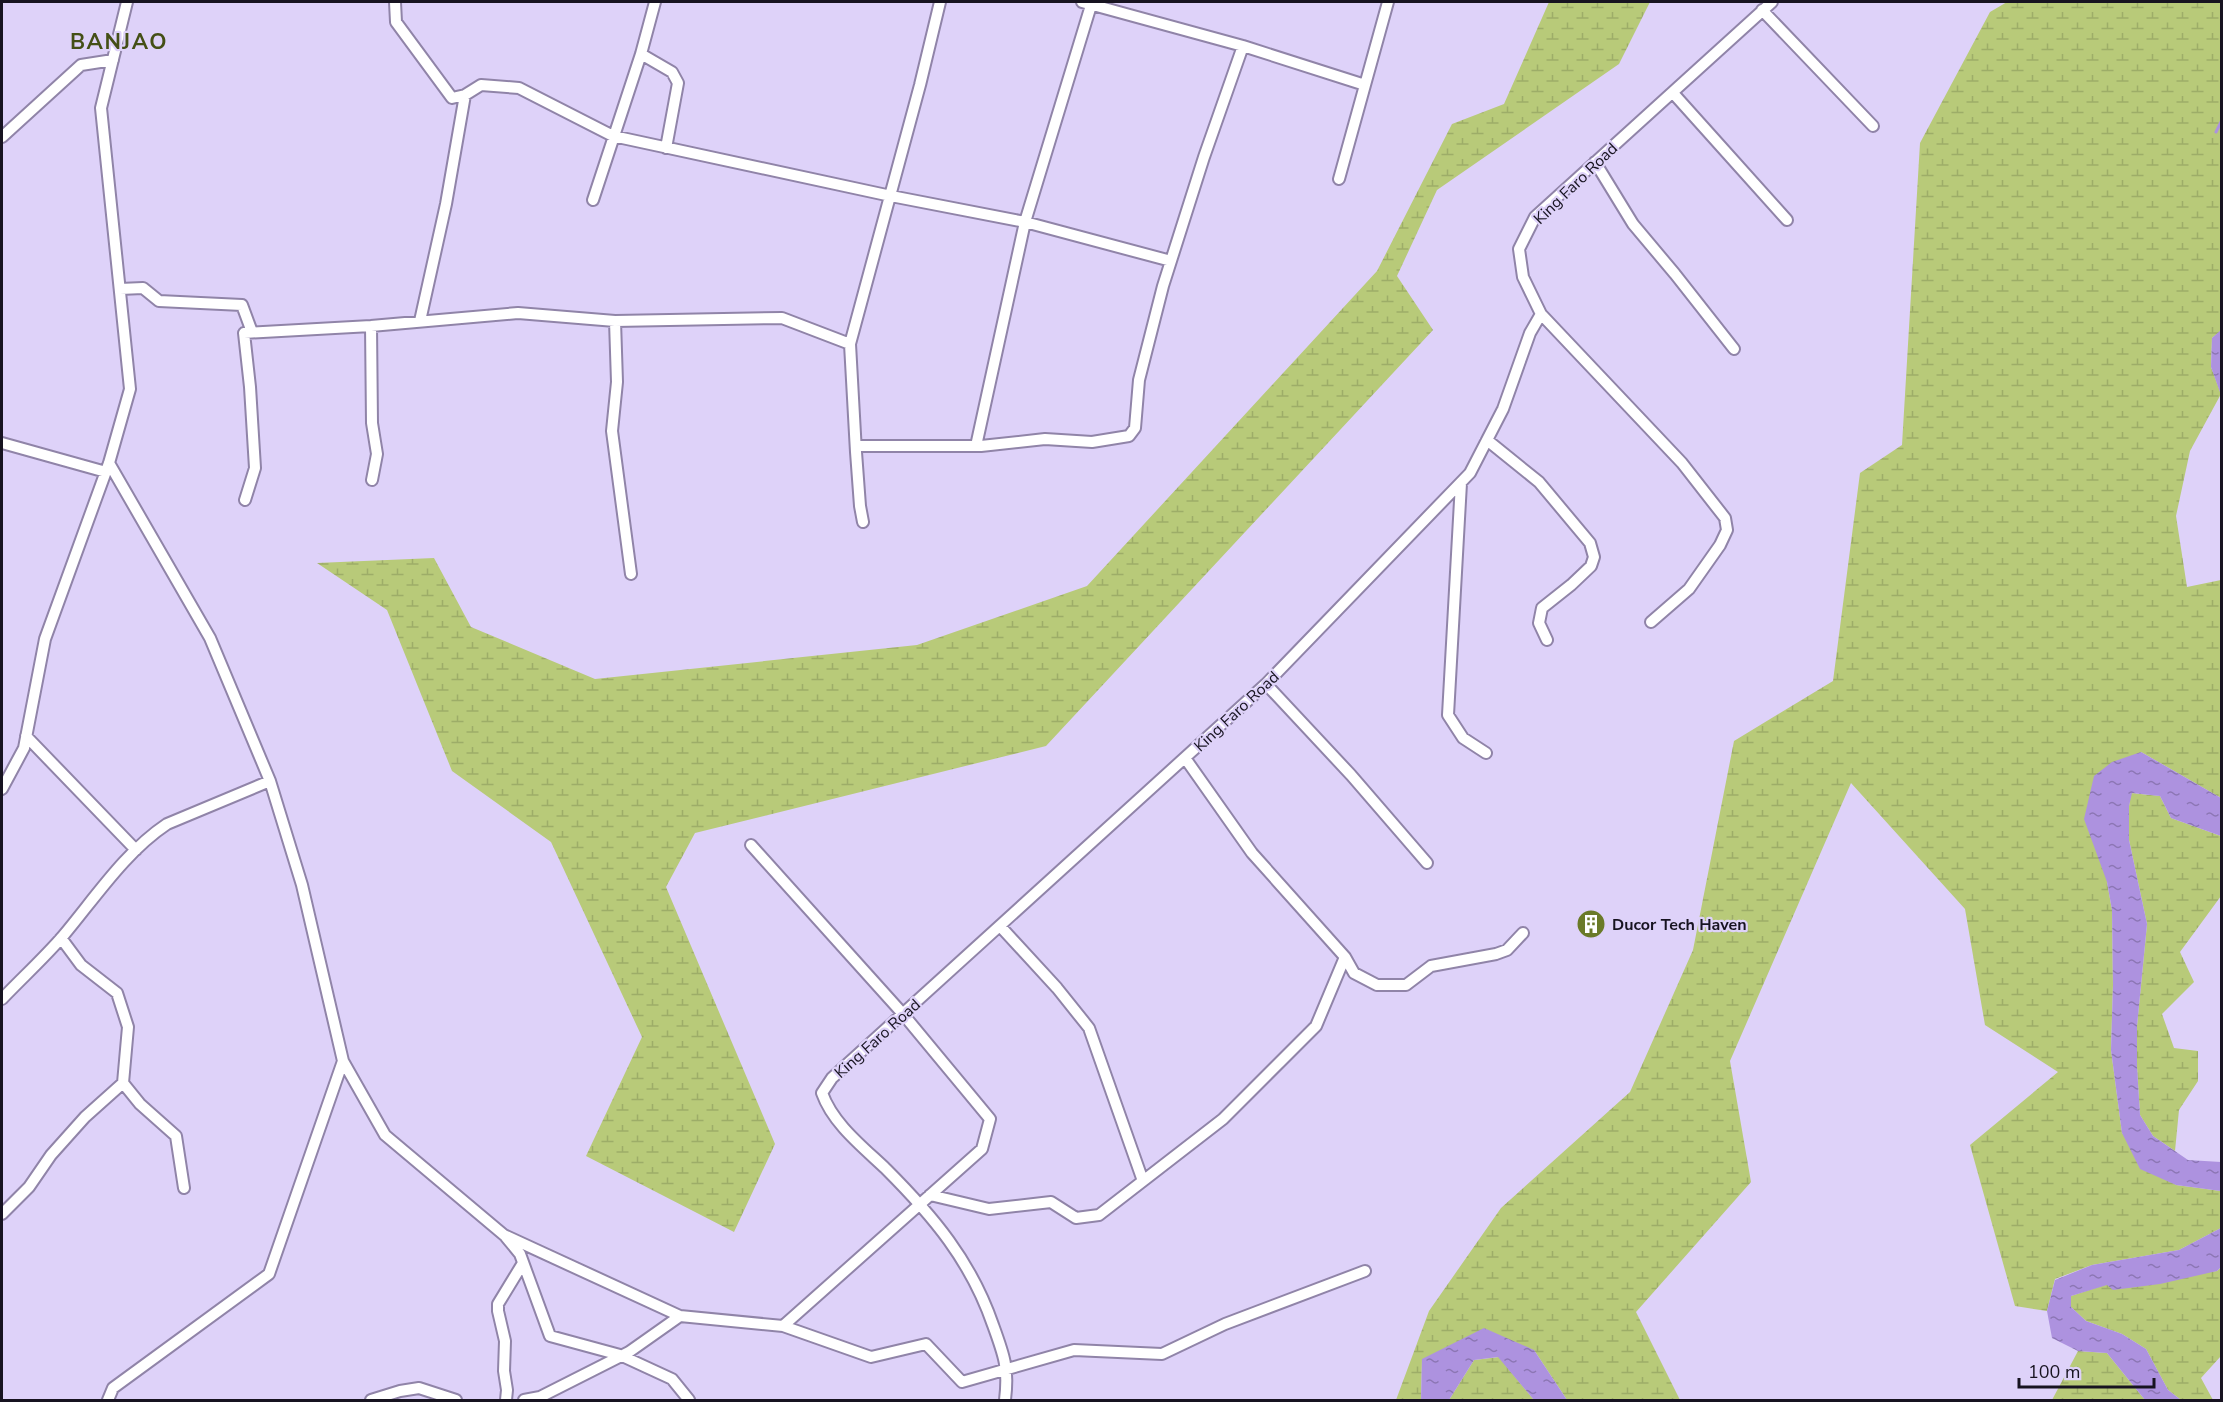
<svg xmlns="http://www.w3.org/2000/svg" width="2223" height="1402" font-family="'Nunito Sans',sans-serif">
  <defs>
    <pattern id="wetland-marsh" width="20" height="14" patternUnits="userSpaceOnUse" patternTransform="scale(1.5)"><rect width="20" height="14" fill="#b8ca79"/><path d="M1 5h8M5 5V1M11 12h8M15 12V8" fill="none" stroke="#9dad68"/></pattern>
    <pattern id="water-ripples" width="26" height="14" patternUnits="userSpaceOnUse" patternTransform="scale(1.5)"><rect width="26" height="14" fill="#ad92df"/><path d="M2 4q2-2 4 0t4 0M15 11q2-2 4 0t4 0" fill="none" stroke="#8c76b4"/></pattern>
  </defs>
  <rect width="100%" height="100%" fill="#ded2f9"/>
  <path fill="url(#wetland-marsh)" d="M1549,2H1650L1619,64L1437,190L1397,276L1433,330L1046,746L695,833L666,887L775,1144L734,1232L586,1156L642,1037L551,842L452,771L387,610L317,563L434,558L471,627L595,679L917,645L1087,586L1377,271L1452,124L1504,104Z
    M2007,2H2221L2222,330L2212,338L2211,367L2221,394L2190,451L2176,516L2187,587L2221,580V798L2141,752L2107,882L2112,910L2113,985L2111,1050L2122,1133L2176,1185L2221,1191V1228L2179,1250L2092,1265L2055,1279L2047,1311L2015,1306L1970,1145L2058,1072L1985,1025L1965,909L1851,783L1730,1061L1751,1182L1636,1312L1680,1400H1567L1534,1350L1422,1359L1421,1400H1396L1429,1311L1501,1208L1630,1092L1693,950L1734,741L1833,681L1860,473L1902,445L1920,143L1990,12Z
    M2131,793L2160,796L2171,818L2221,836V896L2180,952L2194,982L2162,1014L2174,1048L2198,1051V1081L2179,1110L2175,1151L2153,1136L2140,1115L2137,1067V1026L2147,924L2129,840V806Z
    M2221,1267V1356L2201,1378L2213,1400H2181L2168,1390L2146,1349L2122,1334L2086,1321L2071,1307V1296L2107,1284L2217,1271Z
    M2078,1351L2107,1353L2145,1400H2052Z
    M1499,1357L1534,1400H1449L1474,1360Z"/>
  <path fill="url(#water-ripples)" d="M2221,330V395L2211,367L2212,338Z
    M2141,752L2221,798V836L2171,818L2160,796L2132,793L2129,806V840L2147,924L2137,1026V1067L2140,1115L2153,1136L2188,1160L2221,1162V1191L2176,1185L2140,1169L2122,1133L2111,1050L2113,985L2112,910L2107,882L2084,819L2094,776L2112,762Z
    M2221,1228V1267L2217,1271L2160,1284L2113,1290L2107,1285L2071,1296V1307L2086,1321L2122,1334L2146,1349L2168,1390L2181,1400H2145L2107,1353L2078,1351L2052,1338L2047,1311L2055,1280L2092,1265L2179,1250Z
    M1484,1328L1534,1350L1567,1400H1534L1498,1357L1474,1360L1449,1400H1421L1422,1359Z"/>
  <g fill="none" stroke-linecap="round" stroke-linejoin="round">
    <path stroke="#ad92df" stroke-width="3" d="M2216,132L2222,120"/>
    <g stroke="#9084a8" stroke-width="14">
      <path id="street" d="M395,2L396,22L452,98L465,95L481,85L519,88L613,136L891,196L1025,222L1171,261
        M1082,2L1243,46L1365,85
        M1762,10L1873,126
        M641,54L672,72L678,83L666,148
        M1673,93L1787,220
        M2,137L81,65L113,60
        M1595,162L1633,224L1675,274L1734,349
        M1339,179L1388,2
        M593,200L641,54L655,2
        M120,289L143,288L159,301L242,305L252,332
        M1541,314L1682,463L1725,518L1727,530L1720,545L1689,589L1651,622
        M420,321L446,204L465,95
        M615,321L617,382L612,431L631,574
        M371,326L372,423L377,454L372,480
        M1487,440L1539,482L1590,543L1594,557L1591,566L1571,585L1542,608L1539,623L1547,640
        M2,443L106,472
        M856,446H981L1045,439L1092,442L1129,436L1135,428L1139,380L1163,286L1204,157L1243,46
        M976,446L1025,222L1092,2
        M109,463L210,638L270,781L302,885L343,1061L385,1135L504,1235L680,1316L783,1326L982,1149L990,1119L903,1014L751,845
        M1461,483L1448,715L1463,738L1486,753
        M245,500L255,468L250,387L244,333L371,326L518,313L615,321L782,318L850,344
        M863,522L860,506L856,452L850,344L920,85L940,2
        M1266,684L1351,775L1427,863
        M26,736L136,850
        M1185,758L1252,853L1345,957L1354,973L1377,985H1406L1431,966L1496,954L1507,950L1523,933
        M2,789L24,748L45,639L109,463L130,389L101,108L127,2
        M1000,926L1057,988L1089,1028L1143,1181
        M61,938L81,965L117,993L128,1027L123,1083L140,1104L176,1136L184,1188
        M2,999C22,978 44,958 63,936C95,898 125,852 167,824L270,781
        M930,1195L989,1209L1051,1202L1076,1218L1099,1215L1223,1119L1316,1026L1345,957
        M2,1214L29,1187L51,1155L85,1117L123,1083
        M506,1237L520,1254L550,1336L620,1355L672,1379L689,1400
        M783,1326L871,1357L926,1344L962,1382L1074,1350L1162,1354L1225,1324L1365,1271
        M108,1400L113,1388L269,1274L343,1061
        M371,1400L400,1391L419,1388L456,1400
        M506,1400L507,1390L504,1371L505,1341L498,1311V1304L523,1263
        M524,1400L540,1397L629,1352L680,1316
        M1005,1400C1009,1368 1004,1355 993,1325C971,1261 933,1216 886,1169C863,1147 833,1124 822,1093L832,1078L1266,684L1470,473L1503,409L1530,333L1541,314L1523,277L1519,249L1535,217L1772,2"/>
    </g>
    <use href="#street" stroke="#fff" stroke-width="10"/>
  </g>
  <defs>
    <g id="building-disc" transform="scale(1.5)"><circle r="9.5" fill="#6a7a28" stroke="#ded2f9"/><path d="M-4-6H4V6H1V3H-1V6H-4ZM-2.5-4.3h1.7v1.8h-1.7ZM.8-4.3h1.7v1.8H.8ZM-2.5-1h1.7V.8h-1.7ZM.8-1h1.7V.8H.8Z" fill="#fff"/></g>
  </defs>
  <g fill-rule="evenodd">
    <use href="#building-disc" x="1591" y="924"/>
  </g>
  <g text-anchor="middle" stroke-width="4.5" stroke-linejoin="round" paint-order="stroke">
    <g font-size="16" fill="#171320" stroke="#ded2f9">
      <text transform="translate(1575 183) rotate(-44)" y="6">King Faro Road</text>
      <text transform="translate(1236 711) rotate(-43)" y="6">King Faro Road</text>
      <text transform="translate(877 1038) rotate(-42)" y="6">King Faro Road</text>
    </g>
    <g font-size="16" font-weight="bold" fill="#171320" stroke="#ded2f9" text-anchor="start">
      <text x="1612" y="930">Ducor Tech Haven</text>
    </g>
    <g font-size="22" font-weight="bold" letter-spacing="1.5" fill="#444f16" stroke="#ded2f9">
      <text x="119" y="49">BANJAO</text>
    </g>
  </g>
  <rect width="2223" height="1402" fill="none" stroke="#171320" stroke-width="6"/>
  <path d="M2019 1378v9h135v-9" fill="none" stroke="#171320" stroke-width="3"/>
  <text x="2028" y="1378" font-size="18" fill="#171320" stroke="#ded2f9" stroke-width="4.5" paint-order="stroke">100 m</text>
</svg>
